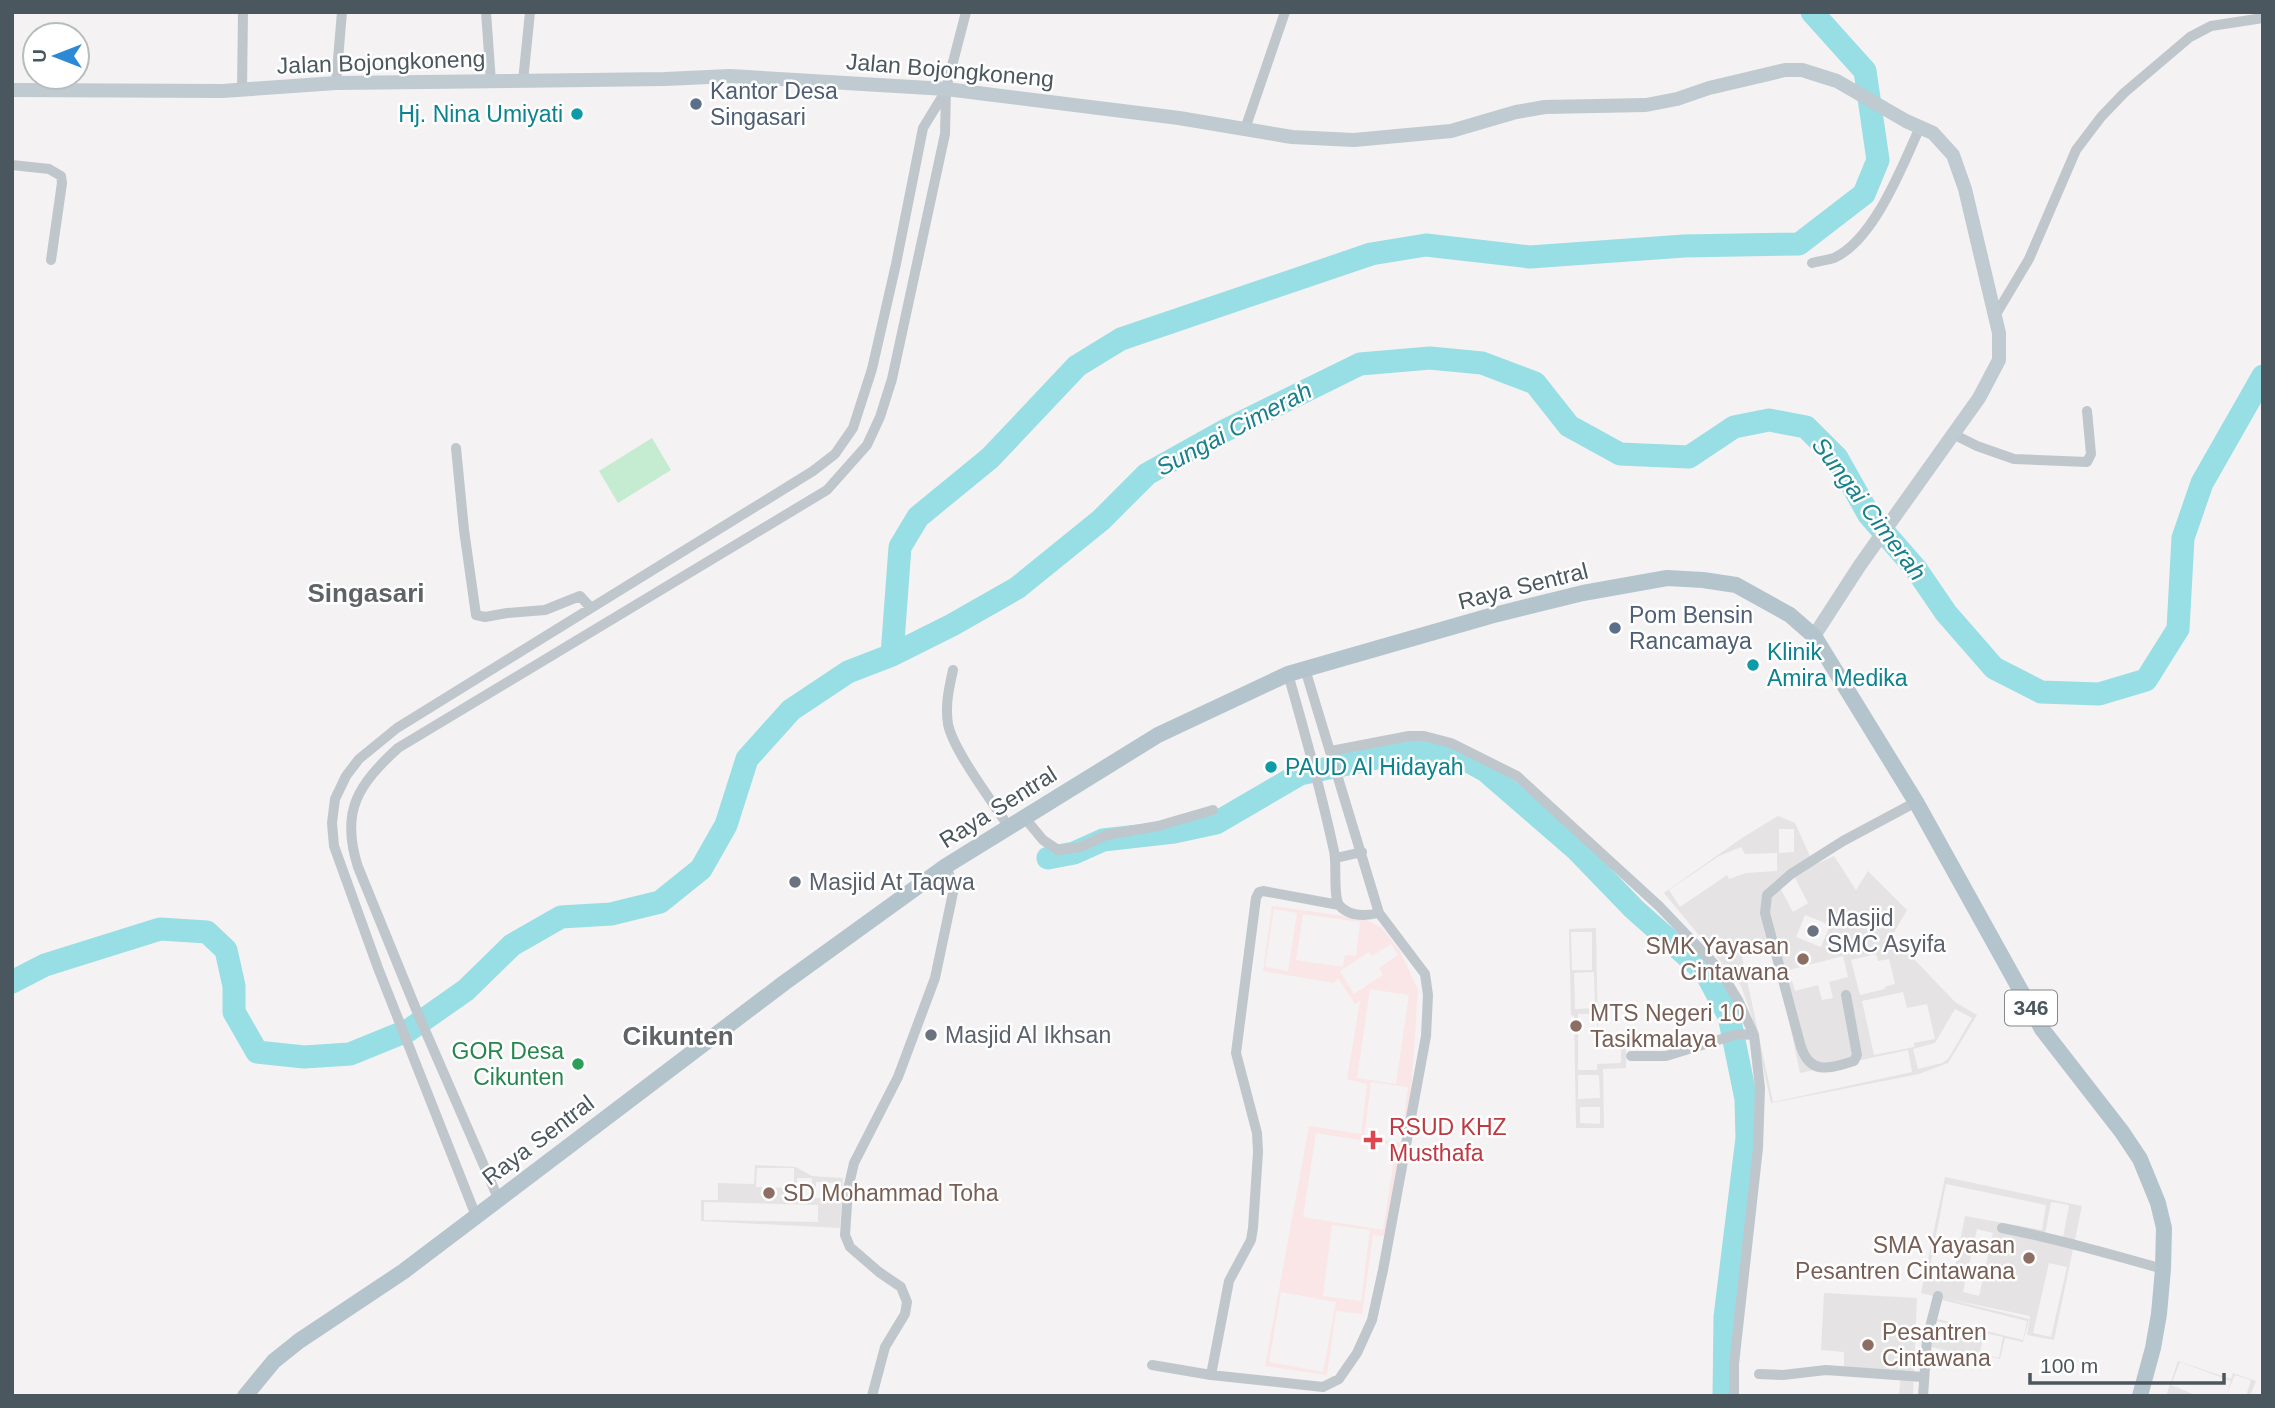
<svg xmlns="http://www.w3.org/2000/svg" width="2275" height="1408" font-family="Helvetica,sans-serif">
  <rect width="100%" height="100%" fill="#f4f2f2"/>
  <path fill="#e5e3e3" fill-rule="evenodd" d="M1778,816L1795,823L1814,865L1834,856L1856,890L1868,871L1907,910L1892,936L1955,1002L1977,1015L1948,1063L1919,1074L1771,1103L1752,1017L1741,986L1664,893L1742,838ZM1779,829H1794V852L1779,853ZM1741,847L1745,854L1777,853V871L1746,873L1729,879L1727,875L1680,907L1669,890L1719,856ZM1795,878L1808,903L1793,912L1779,886ZM1805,915L1830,925L1821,947L1796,937ZM1773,945L1800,1073L1908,1050L1912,1072L1773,1102L1741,952ZM1876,954L1878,961L1889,959L1895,984L1884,987L1885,989L1860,995L1851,960ZM1843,956L1848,977L1829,982L1833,998L1822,1000L1818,985L1795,991L1789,970ZM1903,992L1907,1008L1927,1004L1935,1039L1914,1043V1047L1874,1055L1862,1001ZM1955,1009L1972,1018L1948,1059L1942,1063L1918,1069L1913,1049L1935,1043Z
    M1596,928L1598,1037L1626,1036V1068L1603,1069L1604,1128H1576L1574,1016L1571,1015L1569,929ZM1571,932H1592V970H1572ZM1594,972L1595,1008L1575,1009L1574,973ZM1578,1014H1597V1040H1621V1063L1597,1064V1070H1578ZM1578,1075H1599L1600,1098L1578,1099ZM1580,1107H1600V1124L1580,1123Z
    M755,1165L796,1167L812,1176L843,1178L840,1228L701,1221V1200H718V1183L754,1184ZM757,1168H794V1188L756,1187ZM797,1178H812L811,1200H797ZM816,1182L836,1183V1198H816ZM704,1202L818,1205V1222L704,1220Z
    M1945,1177L2082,1206L2054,1340L2027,1335L2030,1316L1948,1299L2029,1319L2023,1342L2005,1338L2000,1359L1977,1354L1976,1358L1928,1346L1941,1298L1921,1293ZM1946,1184L2046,1205L2042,1230L1965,1216L1952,1282L1928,1277ZM2051,1202L2069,1205L2063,1238L2045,1234ZM1977,1229L1993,1233L1979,1296L1963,1292ZM2049,1263L2067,1267L2051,1337L2033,1333ZM1942,1300L2027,1321L2023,1340L1937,1319ZM1936,1321L1955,1325L1951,1342L1932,1338ZM1984,1333L2003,1337L1999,1358L1980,1353Z
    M1824,1293L1917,1298L1913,1396H1899L1901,1372L1844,1367V1352L1821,1350Z
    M2178,1361L2231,1379L2233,1373L2256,1381L2250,1396H2246L2251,1380L2235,1375L2226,1396L2231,1381L2180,1362L2171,1385L2198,1396H2166Z"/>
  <path fill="#fae6e7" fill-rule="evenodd" d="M1272,906L1365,919L1382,928L1400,951L1418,990L1411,1092L1389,1237L1373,1235L1362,1314L1336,1311L1327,1375L1265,1366L1309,1126L1361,1134L1367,1084L1347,1079L1360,1001L1355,1004L1338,978L1334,983L1263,971ZM1274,909L1297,913L1288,971L1265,967ZM1303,914L1360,922L1356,956L1345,955L1343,967L1296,960ZM1391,944L1398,955L1379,968L1383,975L1354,994L1340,971L1369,952L1372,956ZM1370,989L1409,995L1396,1084L1357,1078ZM1371,1082L1408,1087L1401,1143L1364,1137ZM1316,1133L1396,1146L1383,1230L1303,1217ZM1332,1225L1370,1230L1361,1301L1323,1296ZM1281,1292L1336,1302L1323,1372L1269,1362Z"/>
  <path fill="#c5ecd0" d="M652,438L671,470L618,503L599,471Z"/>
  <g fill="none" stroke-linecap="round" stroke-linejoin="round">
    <path stroke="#97dee5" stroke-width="23" d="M892,655L900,547L918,517L990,458L1077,366L1121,339L1371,254L1426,245L1530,257L1684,246L1799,244L1864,194L1878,160L1865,71L1812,12
      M1048,858L1074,853L1103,840L1174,832L1216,823L1300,774L1420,749L1451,752L1486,771L1576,849L1634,909L1706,973L1729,1016L1746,1099L1747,1138L1725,1317L1724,1396
      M12,982L45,965L160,929L207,932L226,950L234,986V1012L257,1052L304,1057L350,1054L409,1030L466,990L512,945L561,917L611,914L660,902L701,869L726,825L747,759L791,710L848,672L892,655L952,625L1017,588L1101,520L1147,474L1224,431L1360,364L1430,358L1482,363L1535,383L1569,426L1620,454L1689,457L1734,427L1769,420L1806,427L1837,458L1869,515L1916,569L1946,613L1994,668L2041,692L2099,694L2146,680L2178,629L2183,538L2202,483L2263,376"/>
    <path stroke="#bfc7cd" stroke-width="10" d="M486,12L491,82
      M523,81L530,12
      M336,83L342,12
      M242,90L243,12
      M1245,129L1285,12
      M12,165L49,169L61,176L62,183L51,260
      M1812,263C1819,261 1828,260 1834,258C1874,240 1903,165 1920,127
      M1995,316L2029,259L2076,150L2101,117L2124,93L2190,37L2211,26L2263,18
      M1955,435L1977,446L2014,459L2087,462L2091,454L2087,411
      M456,448L464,530L476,615L485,617L507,613L545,610L580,596L591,608
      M1305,669L1379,913
      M953,670C949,688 945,705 948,724C953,750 992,801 1008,826
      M1331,751L1409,736H1424L1451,743L1517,776L1659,906L1719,969L1738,1000L1754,1035L1760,1088L1758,1148L1734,1364V1396
      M1024,817L1043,840L1058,850L1081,847L1106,835L1158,826L1213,810
      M1336,858L1362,852
      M1846,995L1857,1055L1854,1061C1830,1068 1811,1076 1801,1047L1765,913L1767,895L1791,874L1843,841L1916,802
      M1631,1056H1666L1738,1034L1754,1035
      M498,1198L418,1014L358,867C340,811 358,785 398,748L827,490L867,445L880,417L892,379L945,134L946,89L966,12
      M476,1216L378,968L334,846L332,823L335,799L346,776L359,759L397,728L813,471L835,454L853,428L872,369L896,264L923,128L945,92
      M2002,1228C2057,1239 2110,1254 2163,1269
      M1152,1365L1211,1375L1323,1387L1339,1379L1357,1353L1372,1320L1383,1270L1426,1036L1428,995L1425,974L1379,913C1366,916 1349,917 1339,905C1333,896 1337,864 1334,851C1321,791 1305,733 1288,674
      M1759,1374L1783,1375L1826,1370L1923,1377
      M1211,1375L1229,1281L1251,1240L1253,1228L1258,1152L1257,1133L1236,1053L1256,898L1259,892L1263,891L1339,905
      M872,1396L885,1347L905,1314L907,1302L901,1287L879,1272L850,1247L845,1235L848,1189L854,1163L898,1077L935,978L954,888L946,866
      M1923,1396L1927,1339L1938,1296"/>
    <path stroke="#bfcad1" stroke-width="14" d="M12,90L222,91L336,83L665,79L730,76L946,89L1179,118L1292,137L1354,140L1451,131L1516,112L1545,107L1646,105L1677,99L1709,88L1785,70H1802L1837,81L1906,121L1933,133L1953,155L1965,189L1999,333V360L1979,398L1860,565L1814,636"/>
    <path stroke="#b4c4cd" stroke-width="16" d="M245,1396L274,1361L299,1341L404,1271L784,983L946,866L1158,735L1288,674L1490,616L1583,593L1667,578L1703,580L1736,585L1790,615L1814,636L1916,802L2042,1029L2122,1132L2140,1159L2158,1203L2164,1228L2163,1269L2159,1314L2153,1348L2140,1396"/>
  </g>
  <g fill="#5c6f8a" stroke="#fff" stroke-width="2.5">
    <circle cx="696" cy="104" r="7"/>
    <circle cx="1615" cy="628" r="7"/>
  </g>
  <g fill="#0f9aa8" stroke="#fff" stroke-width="2.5">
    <circle cx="577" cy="114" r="7"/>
    <circle cx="1753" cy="665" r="7"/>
    <circle cx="1271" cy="767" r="7"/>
  </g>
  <g fill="#6b7280" stroke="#fff" stroke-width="2.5">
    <circle cx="795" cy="882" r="7"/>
    <circle cx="1813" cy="931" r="7"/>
    <circle cx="931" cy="1035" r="7"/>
  </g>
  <g fill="#8d6e63" stroke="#fff" stroke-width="2.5">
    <circle cx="1803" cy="959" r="7"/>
    <circle cx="1576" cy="1026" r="7"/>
    <circle cx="769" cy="1193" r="7"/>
    <circle cx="2029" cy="1258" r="7"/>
    <circle cx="1868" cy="1345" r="7"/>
  </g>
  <circle fill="#2e9e5b" stroke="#fff" stroke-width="2.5" cx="578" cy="1064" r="7"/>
  <path fill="#e0444e" stroke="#fff" stroke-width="2.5" d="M1369.5 1129.5h7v7h7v7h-7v7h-7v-7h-7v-7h7z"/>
  <g text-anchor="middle" stroke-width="5" stroke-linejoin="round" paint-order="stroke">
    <rect fill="#fff" stroke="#81898e" stroke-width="2" x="2005" y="990.5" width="52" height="35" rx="5"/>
    <g font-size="21" font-weight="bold" fill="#4b575e">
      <text x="2031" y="1015">346</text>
    </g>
    <g font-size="23" fill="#4b575e" stroke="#fff">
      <text transform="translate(381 62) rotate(-2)" y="8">Jalan Bojongkoneng</text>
      <text transform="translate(950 70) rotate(5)" y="8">Jalan Bojongkoneng</text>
      <text transform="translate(1523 586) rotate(-14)" y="8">Raya Sentral</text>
      <text transform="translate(998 807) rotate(-32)" y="8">Raya Sentral</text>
      <text transform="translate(538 1140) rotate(-37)" y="8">Raya Sentral</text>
    </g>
    <g font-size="23" fill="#4e5e75" stroke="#fff" text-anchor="start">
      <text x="710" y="99">Kantor Desa<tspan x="710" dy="26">Singasari</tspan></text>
      <text x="1629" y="623">Pom Bensin<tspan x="1629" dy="26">Rancamaya</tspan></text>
    </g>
    <g font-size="23" fill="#0d838f" stroke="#fff" text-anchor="start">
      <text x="563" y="122" text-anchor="end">Hj. Nina Umiyati</text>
      <text x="1767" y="660">Klinik<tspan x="1767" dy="26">Amira Medika</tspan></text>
      <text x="1285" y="775">PAUD Al Hidayah</text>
    </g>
    <g font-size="23" fill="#5b616d" stroke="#fff" text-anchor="start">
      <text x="809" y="890">Masjid At Taqwa</text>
      <text x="1827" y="926">Masjid<tspan x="1827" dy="26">SMC Asyifa</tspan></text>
      <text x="945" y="1043">Masjid Al Ikhsan</text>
    </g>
    <g font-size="23" fill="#785e54" stroke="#fff" text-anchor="start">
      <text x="1789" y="954" text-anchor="end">SMK Yayasan<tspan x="1789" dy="26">Cintawana</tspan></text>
      <text x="1590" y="1021">MTS Negeri 10<tspan x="1590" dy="26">Tasikmalaya</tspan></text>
      <text x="783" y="1201">SD Mohammad Toha</text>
      <text x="2015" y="1253" text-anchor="end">SMA Yayasan<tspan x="2015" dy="26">Pesantren Cintawana</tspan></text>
      <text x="1882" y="1340">Pesantren<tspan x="1882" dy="26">Cintawana</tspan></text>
    </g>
    <g font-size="23" fill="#27864d" stroke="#fff" text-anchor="end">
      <text x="564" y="1059">GOR Desa<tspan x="564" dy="26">Cikunten</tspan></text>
    </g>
    <g font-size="23" fill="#be3a42" stroke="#fff" text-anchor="start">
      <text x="1389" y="1135">RSUD KHZ<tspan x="1389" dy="26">Musthafa</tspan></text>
    </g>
    <g font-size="24" font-style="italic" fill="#19818c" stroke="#fff">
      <text transform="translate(1234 429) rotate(-28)" y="8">Sungai Cimerah</text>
      <text transform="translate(1869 509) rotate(53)" y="8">Sungai Cimerah</text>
    </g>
    <g font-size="26" font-weight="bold" fill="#5f6366" stroke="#fff">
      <text x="366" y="602">Singasari</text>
      <text x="678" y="1045">Cikunten</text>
    </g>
  </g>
  <rect width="2275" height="1408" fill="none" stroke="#4b575e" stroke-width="28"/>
  <g transform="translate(56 56) rotate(270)"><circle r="33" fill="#ffffff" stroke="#b7bcbf" stroke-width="2"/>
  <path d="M0-5L12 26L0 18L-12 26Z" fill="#2b89d5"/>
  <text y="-10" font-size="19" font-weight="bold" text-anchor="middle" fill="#4b575e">U</text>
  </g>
  <path d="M2030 1373v10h194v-10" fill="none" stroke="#4b575e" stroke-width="3.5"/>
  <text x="2040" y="1373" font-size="21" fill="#4b575e" stroke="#ffffff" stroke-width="5" paint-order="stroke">100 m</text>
</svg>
